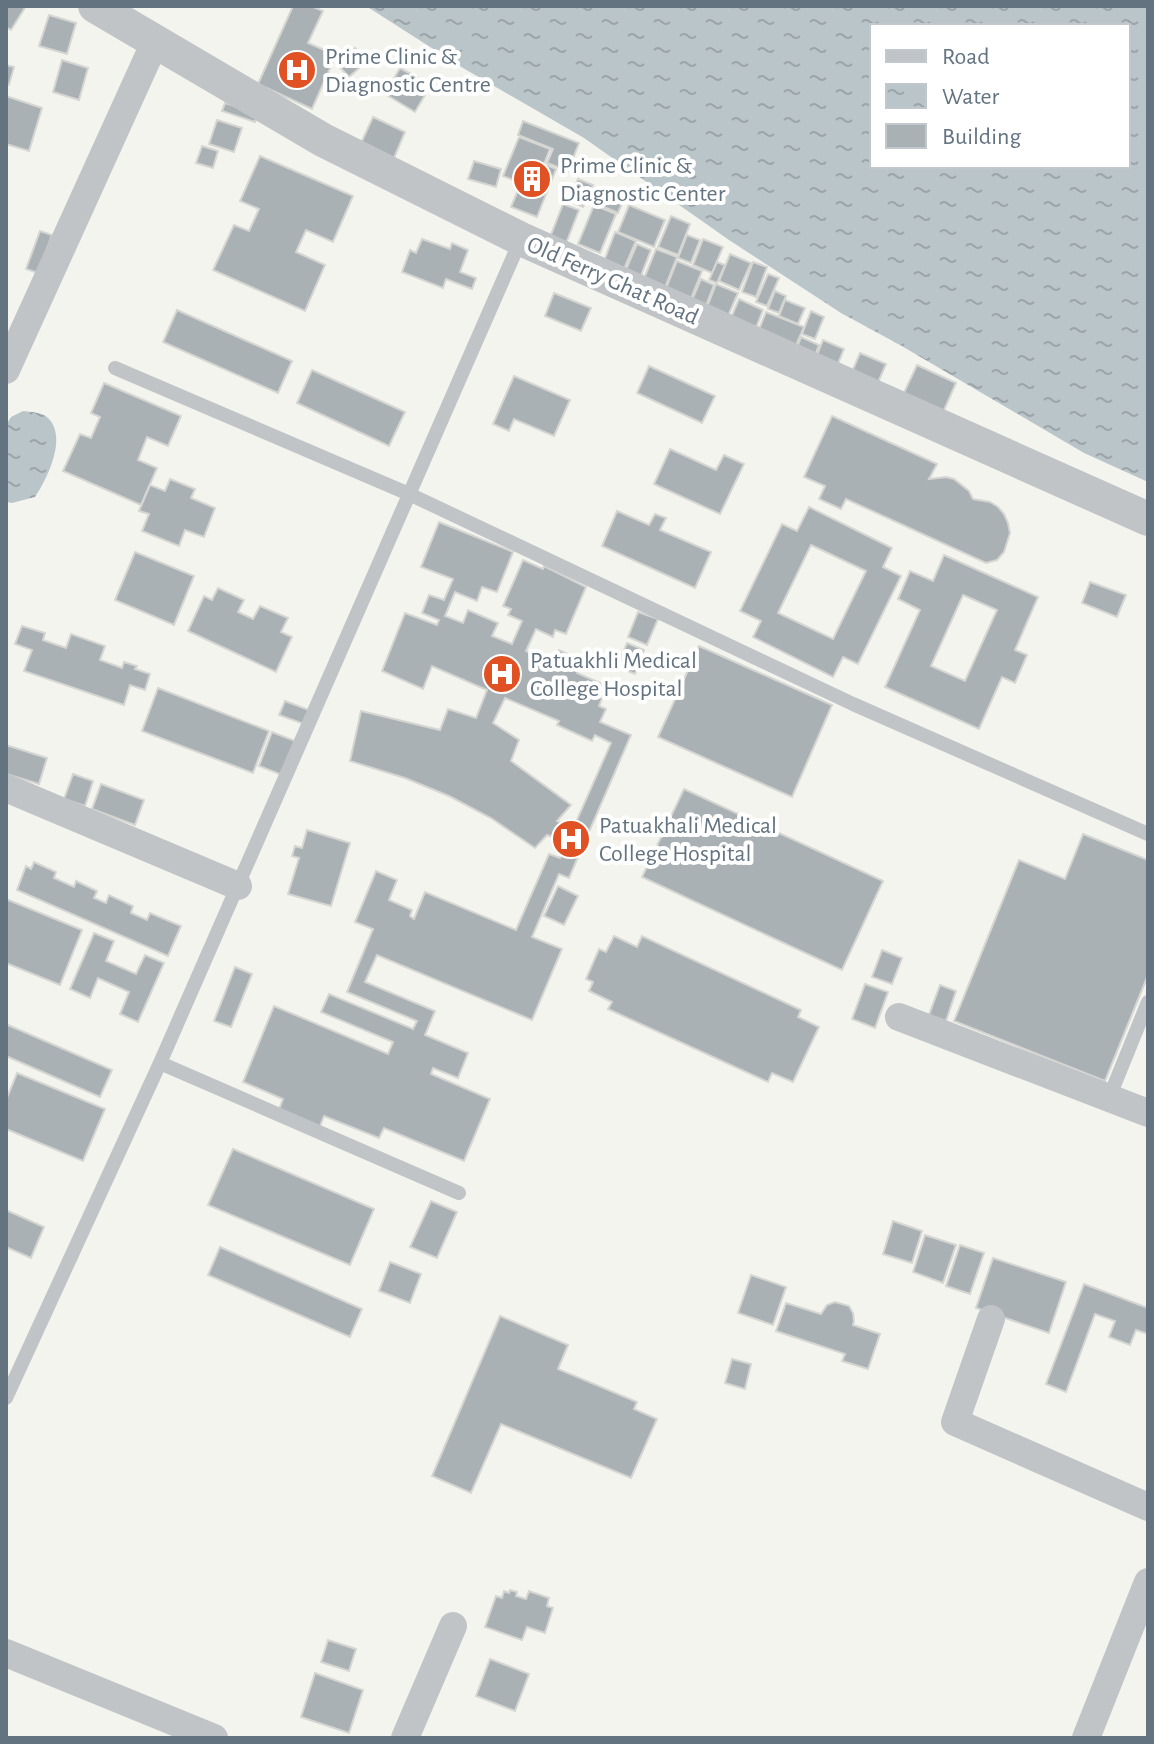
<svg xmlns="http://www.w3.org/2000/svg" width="1154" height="1744" font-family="'Alegreya Sans',sans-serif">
  <defs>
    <pattern id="water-ripples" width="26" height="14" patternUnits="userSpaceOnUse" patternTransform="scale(2)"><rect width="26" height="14" fill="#bac5ca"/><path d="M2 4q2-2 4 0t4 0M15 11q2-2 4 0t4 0" fill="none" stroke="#9ba4a9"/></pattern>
  </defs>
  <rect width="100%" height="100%" fill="#f4f4ef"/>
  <path fill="url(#water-ripples)" fill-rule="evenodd" d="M366,6H1148V482L1084,453L900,345L841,313L729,240L584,138L463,68ZM872,26H1128V166H872Z
    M23,411C31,412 42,412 48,418C68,437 47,479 35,497L12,503L6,502V425L11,417Z"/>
  <path fill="#aab1b5" stroke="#d5d5d2" stroke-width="2" fill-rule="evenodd" d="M6,6H26L11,30L6,27Z
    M293,6H311L323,11L308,43L336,55L312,109L258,84Z
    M49,15L76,23L67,54L39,46Z
    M355,48L367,61L349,77L337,64Z
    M62,60L88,68L79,100L53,92Z
    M6,65L14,67L9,85L6,84Z
    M400,68L431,85L415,112L385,94Z
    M6,96L42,108L29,151L6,144Z
    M225,103L258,113L255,122L222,111Z
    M373,117L405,132L394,158L361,143Z
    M217,120L242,128L234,152L209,144Z
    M523,121L579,143L568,171L547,163L553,149L518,135Z
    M519,137L550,149L544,164L556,169L537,217L511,207L521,183L503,176Z
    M202,146L218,151L213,168L196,163Z
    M260,156L353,196L333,242L306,230L296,252L325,265L305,311L213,270L234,225L249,231L259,209L240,201Z
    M474,161L501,169L496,187L468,179Z
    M578,179L593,185L583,207L569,201Z
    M595,187L624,199L618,213L589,201Z
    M563,204L579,210L565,246L549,240Z
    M594,205L616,214L600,253L578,244Z
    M629,205L665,220L654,247L618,232Z
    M671,216L690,224L678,255L658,247Z
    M40,231L52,235L38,273L26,269Z
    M615,232L636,241L624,269L604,261Z
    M687,235L700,240L691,263L678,258Z
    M422,239L450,249L452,243L468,250L460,272L476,278L472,289L446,279L443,288L402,272L410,250L416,253Z
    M703,239L723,247L712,273L693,265Z
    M637,244L651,250L640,278L625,272Z
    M656,249L677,257L662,295L641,286Z
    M730,254L751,263L739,290L719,281Z
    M677,261L702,271L688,306L663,296Z
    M717,262L725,265L717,283L709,280Z
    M753,262L767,267L756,297L742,292Z
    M768,274L779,278L767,306L756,302Z
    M701,279L714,285L703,313L689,307Z
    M716,284L738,293L725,323L704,315Z
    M775,291L786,296L779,313L768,309Z
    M554,293L591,308L581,331L545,316Z
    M739,299L763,310L753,335L728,325Z
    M785,300L805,308L798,324L779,316Z
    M177,310L292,361L278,393L163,342Z
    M811,311L824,317L815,339L802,334Z
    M766,312L804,327L793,352L756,337Z
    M801,337L819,345L813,361L795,353Z
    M823,340L844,349L835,371L814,362Z
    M860,353L886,364L877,385L851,374Z
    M917,365L956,383L941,417L901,399Z
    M649,366L715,396L702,423L637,393Z
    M312,370L405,412L389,446L297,403Z
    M514,376L570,400L554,436L514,419L509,431L493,424Z
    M104,383L181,416L168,446L147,437L138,460L157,468L141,505L63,471L80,434L91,438L100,417L91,413Z
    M832,416L937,464L929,479L946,477L954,479L969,491L973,499L990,502L998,507L1004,514L1008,523L1010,533L1004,552L997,560L986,563L846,499L841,509L819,499L825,486L804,477Z
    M670,449L716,470L724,455L744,464L720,514L654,484Z
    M170,479L195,489L191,498L215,508L204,537L185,530L179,546L142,531L149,514L139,511L150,485L165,491Z
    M809,507L892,548L883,567L901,576L858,664L843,657L833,677L753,637L761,621L740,611L782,524L797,531ZM811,545L866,571L833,639L778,613Z
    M617,511L649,525L655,514L666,518L660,530L711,552L695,588L602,546Z
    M439,522L513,552L497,592L482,587L477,601L455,592L445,616L463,623L468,610L498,623L492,636L512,644L522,621L508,615L511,609L503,606L523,560L543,569L544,566L586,587L566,634L555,630L553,637L536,629L526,651L554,663L559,650L583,661L577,673L607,686L599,706L606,709L600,722L631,735L569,878L559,874L532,937L562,949L532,1020L377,955L365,982L435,1011L425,1035L468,1053L458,1078L433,1068L431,1074L490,1099L464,1161L384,1128L379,1138L324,1116L319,1129L278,1112L283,1099L243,1082L274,1006L388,1054L393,1042L321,1012L329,994L413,1029L417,1021L347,992L373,929L355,922L376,871L397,880L389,900L412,910L410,916L414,919L425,892L516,930L549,854L560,858L567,843L547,835L535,848L491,818L449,796L405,778L350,761L361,711L440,730L448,709L476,718L487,690L432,666L423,689L382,671L405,613L437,625L439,620L422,613L429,595L444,600L453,579L421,567ZM505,698L559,721L557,725L592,741L595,735L611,743L573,829L557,821L571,805L511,761L519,740L493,723Z
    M135,552L194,576L174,625L115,600Z
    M944,555L1038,597L1015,650L1027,655L1015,683L1002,677L979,729L885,687L920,610L898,599L910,571L933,581ZM963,595L997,610L965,681L931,666Z
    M1090,582L1126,595L1117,617L1082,603Z
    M218,588L244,600L238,612L253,619L260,606L288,618L281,632L292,637L276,672L188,631L204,596L212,600Z
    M638,612L658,619L647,645L628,637Z
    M22,626L45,633L43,640L66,648L71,634L105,646L100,660L122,668L124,662L137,666L135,669L150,674L145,690L130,685L124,705L24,671L32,650L15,644Z
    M627,643L644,650L635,674L617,667Z
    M699,646L832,705L792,797L658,737Z
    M158,688L269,731L253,773L142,731Z
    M285,701L309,710L304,724L279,715Z
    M272,732L295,741L282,775L259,766Z
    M6,745L47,758L39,784L6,774Z
    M73,774L93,781L85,806L64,799Z
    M101,784L144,800L135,825L92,809Z
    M684,789L883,881L842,970L642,877Z
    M307,830L350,843L331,906L288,894L299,858L292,856L295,846L302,848Z
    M1083,834L1148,860V975L1105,1081L954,1021L1019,860L1065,879Z
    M34,862L56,872L54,878L74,887L76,881L97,891L94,898L106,903L109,895L133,906L131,913L147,920L150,913L181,926L168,956L17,890L26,866L31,869Z
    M558,886L578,896L564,925L544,916Z
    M6,899L82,930L60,985L6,963Z
    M94,933L114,941L106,961L136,974L145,955L164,963L138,1022L120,1014L129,992L98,978L90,998L70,989Z
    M614,936L637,947L642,936L801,1010L798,1017L819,1027L793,1082L772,1073L768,1082L608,1009L612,1002L589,991L593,982L586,979L599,949L606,952Z
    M882,950L902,958L892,984L872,977Z
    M235,967L252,974L231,1027L214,1021Z
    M865,984L888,992L875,1028L852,1019Z
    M940,985L956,991L946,1021L929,1015Z
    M8,1025L112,1070L100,1097L6,1056V1030Z
    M17,1073L105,1109L83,1161L6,1129V1100Z
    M233,1149L374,1209L350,1265L208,1205Z
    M431,1201L457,1212L437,1258L410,1247Z
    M6,1210L44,1227L31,1258L6,1247Z
    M893,1221L922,1231L912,1263L883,1254Z
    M925,1235L956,1245L943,1283L913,1272Z
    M960,1245L984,1253L970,1294L946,1286Z
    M220,1247L362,1309L350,1337L208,1275Z
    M993,1258L1066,1282L1049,1333L976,1308Z
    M390,1262L421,1274L410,1303L379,1291Z
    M751,1275L786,1287L773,1325L738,1313Z
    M1084,1284L1148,1308V1334L1136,1330L1130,1345L1109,1337L1115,1321L1095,1314L1066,1392L1046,1384Z
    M835,1302L849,1306L853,1313L854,1321L853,1325L880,1334L868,1369L842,1361L845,1354L776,1331L786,1303L821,1314L827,1305Z
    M500,1316L568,1345L558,1369L637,1402L634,1409L657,1419L631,1478L501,1424L471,1493L432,1476Z
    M732,1359L751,1364L745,1389L725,1383Z
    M510,1590L517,1592L516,1596L526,1599L529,1591L549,1598L547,1606L553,1608L545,1633L527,1627L522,1640L485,1627L496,1596L502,1598L504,1591L509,1593Z
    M328,1640L356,1649L349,1671L321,1662Z
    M490,1659L529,1674L515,1711L476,1696Z
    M315,1673L363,1690L349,1733L301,1717Z"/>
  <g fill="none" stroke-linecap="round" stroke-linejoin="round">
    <path stroke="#c1c4c7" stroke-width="14" d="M115,368L409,494L853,704L1148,834
      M160,1063L459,1193
      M1109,1098L1148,1002
      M6,1398L160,1063L521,239"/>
    <path stroke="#c1c4c7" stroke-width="28" d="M6,370L155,42
      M6,788L238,886
      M899,1017L1148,1113
      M991,1319L955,1422L1148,1507
      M6,1653L214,1738
      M405,1738L453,1626
      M1086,1738L1148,1582"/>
    <path stroke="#c1c4c7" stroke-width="34" d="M95,6L323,140L521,239L1148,519"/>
  </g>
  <defs>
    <g id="hospital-disc" transform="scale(2)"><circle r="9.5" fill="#e05123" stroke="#fff"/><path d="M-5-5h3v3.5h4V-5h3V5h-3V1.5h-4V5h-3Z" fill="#fff"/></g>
    <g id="building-disc" transform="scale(2)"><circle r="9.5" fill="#e05123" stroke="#fff"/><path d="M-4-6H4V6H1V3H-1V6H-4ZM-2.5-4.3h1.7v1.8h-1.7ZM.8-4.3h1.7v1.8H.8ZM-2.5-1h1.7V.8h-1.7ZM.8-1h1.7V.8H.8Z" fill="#fff"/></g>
  </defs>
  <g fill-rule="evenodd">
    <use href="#hospital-disc" x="297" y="70"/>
    <use href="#building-disc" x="532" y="179"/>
    <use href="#hospital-disc" x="502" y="674"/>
    <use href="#hospital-disc" x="571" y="839"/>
  </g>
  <g text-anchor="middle" stroke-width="8" stroke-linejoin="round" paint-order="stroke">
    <g font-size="24" fill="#637380" stroke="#fff" text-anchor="start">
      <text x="325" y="64">Prime Clinic &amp;<tspan x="325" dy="28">Diagnostic Centre</tspan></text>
      <text x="560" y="173">Prime Clinic &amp;<tspan x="560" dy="28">Diagnostic Center</tspan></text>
      <text x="530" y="668">Patuakhli Medical<tspan x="530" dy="28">College Hospital</tspan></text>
      <text x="599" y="833">Patuakhali Medical<tspan x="599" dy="28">College Hospital</tspan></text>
    </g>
    <g font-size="24" fill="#637380" stroke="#fff">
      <text transform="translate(613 280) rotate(24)" y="8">Old Ferry Ghat Road</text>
    </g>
  </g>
  <rect width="1154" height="1744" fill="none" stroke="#637380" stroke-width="16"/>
  <rect x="870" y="24" width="260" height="144" fill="#ffffff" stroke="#c1c7cc" stroke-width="2"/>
  <rect x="886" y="50" width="40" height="12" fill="#c1c4c7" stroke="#c1c7cc" stroke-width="2"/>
  <text x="942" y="64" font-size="24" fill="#637380">Road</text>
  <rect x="886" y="84" width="40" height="24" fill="url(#water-ripples)" stroke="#c1c7cc" stroke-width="2"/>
  <text x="942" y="104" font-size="24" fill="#637380">Water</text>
  <rect x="886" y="124" width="40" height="24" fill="#aab1b5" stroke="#c1c7cc" stroke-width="2"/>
  <text x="942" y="144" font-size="24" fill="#637380">Building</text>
</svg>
